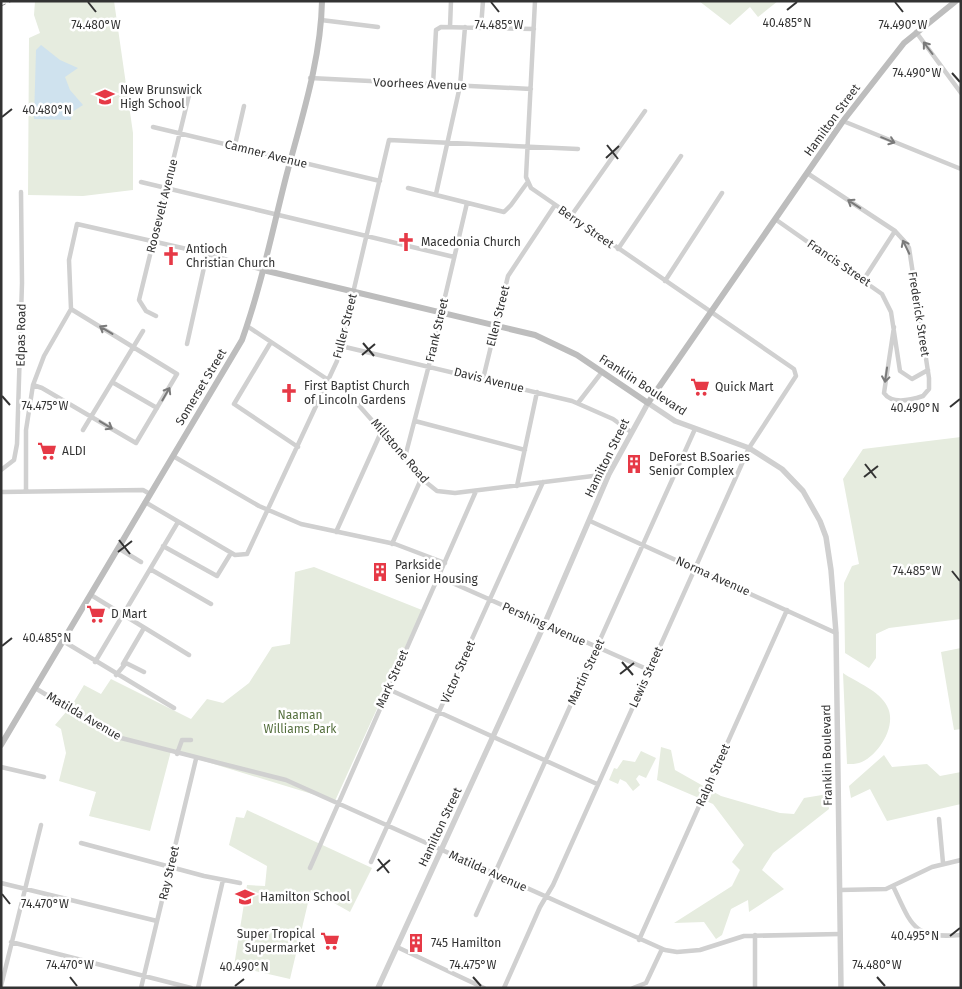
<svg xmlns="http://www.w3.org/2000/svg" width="962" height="989" font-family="'Fira Sans',sans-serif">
  <rect width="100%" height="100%" fill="#fff"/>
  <path fill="#e6ecdf" d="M35,1H114L133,133V190L83,196L28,195L29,38L40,33L34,15Z
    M699,1H778L758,17L750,7L730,25Z
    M961,437V619L889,628L876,634V658L869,668L845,653L844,583L852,566L859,564L843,479L863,449Z
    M314,567L422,610L335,801L171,751L150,831L89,816L96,792L59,781L66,753L61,729L55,725L72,705L84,685L101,694L111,679L191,719L207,699L223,703L249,683L272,647L290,644L295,572Z
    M961,648V729L954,730L941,652Z
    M843,673C856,682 880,691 887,706C898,725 878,757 859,763C856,764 851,764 847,764Z
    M661,747L671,750L675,770L721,796L780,813L794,814L804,798L828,794L829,809L773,853L762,870L784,889L749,912L748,900L731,909L722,935L716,939L704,922L674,923L732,886L740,870L732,862L744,845L713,804L657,780Z
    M641,751L656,758L646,778L639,775L636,779L640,785L633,791L626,782L620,779L618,784L609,780L614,768L617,769L623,760L635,762Z
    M884,755L892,767L927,764L940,776L961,772V804L887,821L870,789L851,798L849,786Z
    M247,810L372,868L350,912L311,890L290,979L234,966L247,885L265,886L267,866L229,845L236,817L244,818Z"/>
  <path fill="#cfe2ee" d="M41,45L60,60L78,68L65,77L70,90L83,105L72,112L71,120L34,119L36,50Z"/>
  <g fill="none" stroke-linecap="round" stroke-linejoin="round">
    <path stroke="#d0d0d0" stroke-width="4.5" d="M321,20L378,27
      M450,27L451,1
      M481,27L483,1
      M916,32L961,93
      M310,78L531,89
      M433,85L436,30L441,27L534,29
      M843,121L961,169
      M153,127L380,181
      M235,145L244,106
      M807,173L895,231L906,243L909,248L929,378V389L923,396C911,400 892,405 884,393L894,327
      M141,182L454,257
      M408,188L504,212L511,205L527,183
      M436,194L460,86L465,27
      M571,216L645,111
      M775,219L882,294L891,312L900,371L912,379L928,370
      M618,249L681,156
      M864,279L895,231
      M665,281L722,193
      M156,316L146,311L139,300L191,87
      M247,326L348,393L427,483L437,491L455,493L609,474
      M271,342L234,404L298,447
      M187,344L207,254
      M341,346L572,401L613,419L631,432
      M483,379L508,276L555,205
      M112,382L157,408
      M33,385L42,388L136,443L177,374L71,309
      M578,403L602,372
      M415,421L525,450
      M83,430L143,331
      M173,456L259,506L301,524L395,544L445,563
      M405,457L429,365L467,203
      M1,470L14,460L17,444L22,283L21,192
      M517,486L537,392
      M26,491V430L33,385L44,356L71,309L69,260L77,224L200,252L263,270
      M1,492L143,490L150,494
      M145,502L235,555L247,554L337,361L389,140L578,149
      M590,521L836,633
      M336,532L382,430
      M392,544L422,477
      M163,546L217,576L231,553
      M118,548L141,562
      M150,569L211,604
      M439,577L649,670
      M91,595L189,655
      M63,641L174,708
      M95,662L178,522
      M123,664L144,628
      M116,675L126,663L144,672
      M35,688L117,737L286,780L665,950L677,952L700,950L744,936L840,934
      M388,689L597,784
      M177,754L182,740H191
      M1,767L44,777
      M939,819L943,863
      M81,843L204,876L240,883
      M371,862L543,482
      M310,868L476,491
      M1,883L157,921
      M893,886C912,926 913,939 961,935
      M840,890L886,889L932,867L961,860
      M476,915L695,429
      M639,940L787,610
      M11,942L191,988
      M397,947L484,988
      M1,986L41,825
      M141,988L196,759
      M198,988L223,880
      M504,988L540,907L553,885L749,448L796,376L794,369L531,188L526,177L535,1
      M633,988L646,983L662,949
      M755,988V935"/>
    <path stroke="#d0d0d0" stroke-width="5.5" d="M378,988L544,625L609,474L648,403L675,421L749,448L782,469L803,491L820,521L826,537L831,570L836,633L841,988"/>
    <path stroke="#bdbdbd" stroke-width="6" d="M263,270L535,335L577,355L648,403L843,121L904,43L956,1
      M1,745L242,340C261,287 272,232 286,177C301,120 321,60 322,1"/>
    <path stroke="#888" stroke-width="1" stroke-dasharray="5 4" stroke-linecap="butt" d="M1,6L12,1"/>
  </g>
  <defs><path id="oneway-shaft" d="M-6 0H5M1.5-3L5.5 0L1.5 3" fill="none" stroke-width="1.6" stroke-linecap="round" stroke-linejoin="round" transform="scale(1.25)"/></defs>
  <g stroke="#7a7a7a">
    <use href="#oneway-shaft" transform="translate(928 48) rotate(-127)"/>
    <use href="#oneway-shaft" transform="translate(888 140) rotate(22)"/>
    <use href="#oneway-shaft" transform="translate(854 204) rotate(-147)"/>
    <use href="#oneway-shaft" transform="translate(906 247) rotate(-116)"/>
    <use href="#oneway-shaft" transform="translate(106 330) rotate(-149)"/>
    <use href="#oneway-shaft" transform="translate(886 375) rotate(98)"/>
    <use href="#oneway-shaft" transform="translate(166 394) rotate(-60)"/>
    <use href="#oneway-shaft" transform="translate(106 425) rotate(31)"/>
  </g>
  <path fill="none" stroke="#333" stroke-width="2" d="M88,2L96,12M491,2L499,12M895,2L903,12M787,10L797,2M952,73L960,82M2,117L12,109M607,145L618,159M606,158L619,146M363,343L374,356M362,355L375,344M2,396L10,405M950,407L960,399M865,464L876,478M864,477L878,466M119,540L130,554M118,552L132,541M952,571L960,581M2,646L12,638M622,662L633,675M620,674L634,663M378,859L389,873M377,871L390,860M2,894L10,904M950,936L960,928M70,977L77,986M473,977L481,986M877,977L885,986M235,986L244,979"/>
  <defs>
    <g id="school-bare" transform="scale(1.5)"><path d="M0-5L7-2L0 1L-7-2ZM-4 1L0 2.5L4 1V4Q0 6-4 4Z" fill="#e63946" stroke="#fff" stroke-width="2.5" paint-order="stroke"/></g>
    <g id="church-bare" transform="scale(1.5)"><path d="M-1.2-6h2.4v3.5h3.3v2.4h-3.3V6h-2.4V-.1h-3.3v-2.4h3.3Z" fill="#e63946" stroke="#fff" stroke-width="2.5" paint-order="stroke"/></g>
    <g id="supermarket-bare" transform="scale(1.5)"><path d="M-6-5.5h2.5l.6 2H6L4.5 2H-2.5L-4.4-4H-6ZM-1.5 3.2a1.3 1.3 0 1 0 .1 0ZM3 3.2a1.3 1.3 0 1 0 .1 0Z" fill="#e63946" stroke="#fff" stroke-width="2.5" paint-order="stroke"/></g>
    <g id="building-bare" transform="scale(1.5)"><path d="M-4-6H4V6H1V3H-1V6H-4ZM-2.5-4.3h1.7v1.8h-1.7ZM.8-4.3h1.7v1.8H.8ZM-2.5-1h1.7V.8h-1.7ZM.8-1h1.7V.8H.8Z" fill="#e63946" stroke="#fff" stroke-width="2.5" paint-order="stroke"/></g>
  </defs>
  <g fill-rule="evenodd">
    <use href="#school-bare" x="105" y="97"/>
    <use href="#church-bare" x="406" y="242"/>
    <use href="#church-bare" x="171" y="256"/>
    <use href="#supermarket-bare" x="700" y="387"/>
    <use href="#church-bare" x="289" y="393"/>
    <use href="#supermarket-bare" x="47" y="451"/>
    <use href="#building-bare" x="634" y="464"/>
    <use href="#building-bare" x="380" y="572"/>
    <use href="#supermarket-bare" x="96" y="614"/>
    <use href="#school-bare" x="245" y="897"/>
    <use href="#supermarket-bare" x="330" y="941"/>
    <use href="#building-bare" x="416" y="943"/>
  </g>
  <g text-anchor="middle" stroke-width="5" stroke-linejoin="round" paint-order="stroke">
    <g font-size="12" fill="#333" stroke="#fff">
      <text transform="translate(420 84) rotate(2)" y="4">Voorhees Avenue</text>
      <text transform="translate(832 120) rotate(-54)" y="4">Hamilton Street</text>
      <text transform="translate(266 154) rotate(14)" y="4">Camner Avenue</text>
      <text transform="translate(162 206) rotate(-76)" y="4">Roosevelt Avenue</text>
      <text transform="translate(586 227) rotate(35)" y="4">Berry Street</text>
      <text transform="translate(839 263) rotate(34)" y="4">Francis Street</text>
      <text transform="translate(919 314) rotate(81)" y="4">Frederick Street</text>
      <text transform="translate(498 316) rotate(-76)" y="4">Ellen Street</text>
      <text transform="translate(345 326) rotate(-76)" y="4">Fuller Street</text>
      <text transform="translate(437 330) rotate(-77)" y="4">Frank Street</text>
      <text transform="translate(21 335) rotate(-89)" y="4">Edpas Road</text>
      <text transform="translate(489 380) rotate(14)" y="4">Davis Avenue</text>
      <text transform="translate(643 385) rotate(33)" y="4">Franklin Boulevard</text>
      <text transform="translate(201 387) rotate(-59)" y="4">Somerset Street</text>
      <text transform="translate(400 451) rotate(49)" y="4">Millstone Road</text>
      <text transform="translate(607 458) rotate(-64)" y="4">Hamilton Street</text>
      <text transform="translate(713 576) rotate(24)" y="4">Norma Avenue</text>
      <text transform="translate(544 624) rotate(24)" y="4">Pershing Avenue</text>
      <text transform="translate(458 672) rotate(-66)" y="4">Victor Street</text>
      <text transform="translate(586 672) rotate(-65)" y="4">Martin Street</text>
      <text transform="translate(646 677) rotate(-66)" y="4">Lewis Street</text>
      <text transform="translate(392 679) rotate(-66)" y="4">Mark Street</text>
      <text transform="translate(84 716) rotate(30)" y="4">Matilda Avenue</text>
      <text transform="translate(827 755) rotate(-91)" y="4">Franklin Boulevard</text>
      <text transform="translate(713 775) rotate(-66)" y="4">Ralph Street</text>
      <text transform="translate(440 827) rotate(-65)" y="4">Hamilton Street</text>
      <text transform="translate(488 871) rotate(24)" y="4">Matilda Avenue</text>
      <text transform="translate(169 873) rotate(-77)" y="4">Ray Street</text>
    </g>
    <g font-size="12" fill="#333" stroke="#fff" text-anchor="start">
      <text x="120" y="94">New Brunswick<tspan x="120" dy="14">High School</tspan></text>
      <text x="421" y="246">Macedonia Church</text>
      <text x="186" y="253">Antioch<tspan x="186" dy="14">Christian Church</tspan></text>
      <text x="304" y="390">First Baptist Church<tspan x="304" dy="14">of Lincoln Gardens</tspan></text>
      <text x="715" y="391">Quick Mart</text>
      <text x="62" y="455">ALDI</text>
      <text x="649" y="461">DeForest B.Soaries<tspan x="649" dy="14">Senior Complex</tspan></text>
      <text x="395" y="569">Parkside<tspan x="395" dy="14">Senior Housing</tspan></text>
      <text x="111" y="618">D Mart</text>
      <text x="260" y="901">Hamilton School</text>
      <text x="315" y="938" text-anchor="end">Super Tropical<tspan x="315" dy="14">Supermarket</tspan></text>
      <text x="431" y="947">745 Hamilton</text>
    </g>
    <g font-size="12" fill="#56703f" stroke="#fff">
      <text x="300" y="719">Naaman<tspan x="300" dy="14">Williams Park</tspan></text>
    </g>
  </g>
  <g font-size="12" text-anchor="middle" fill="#333" stroke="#fff" stroke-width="5" stroke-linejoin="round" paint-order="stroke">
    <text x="787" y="27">40.485°N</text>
    <text x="96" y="29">74.480°W</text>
    <text x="903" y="29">74.490°W</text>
    <text x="499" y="29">74.485°W</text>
    <text x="917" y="77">74.490°W</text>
    <text x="47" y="114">40.480°N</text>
    <text x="45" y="410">74.475°W</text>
    <text x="915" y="412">40.490°N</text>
    <text x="917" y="575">74.485°W</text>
    <text x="47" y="642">40.485°N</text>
    <text x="45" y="908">74.470°W</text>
    <text x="915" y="940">40.495°N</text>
    <text x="70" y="969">74.470°W</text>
    <text x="473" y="969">74.475°W</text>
    <text x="877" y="969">74.480°W</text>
    <text x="244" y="971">40.490°N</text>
  </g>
  <rect width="962" height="989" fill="none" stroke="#333333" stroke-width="5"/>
</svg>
